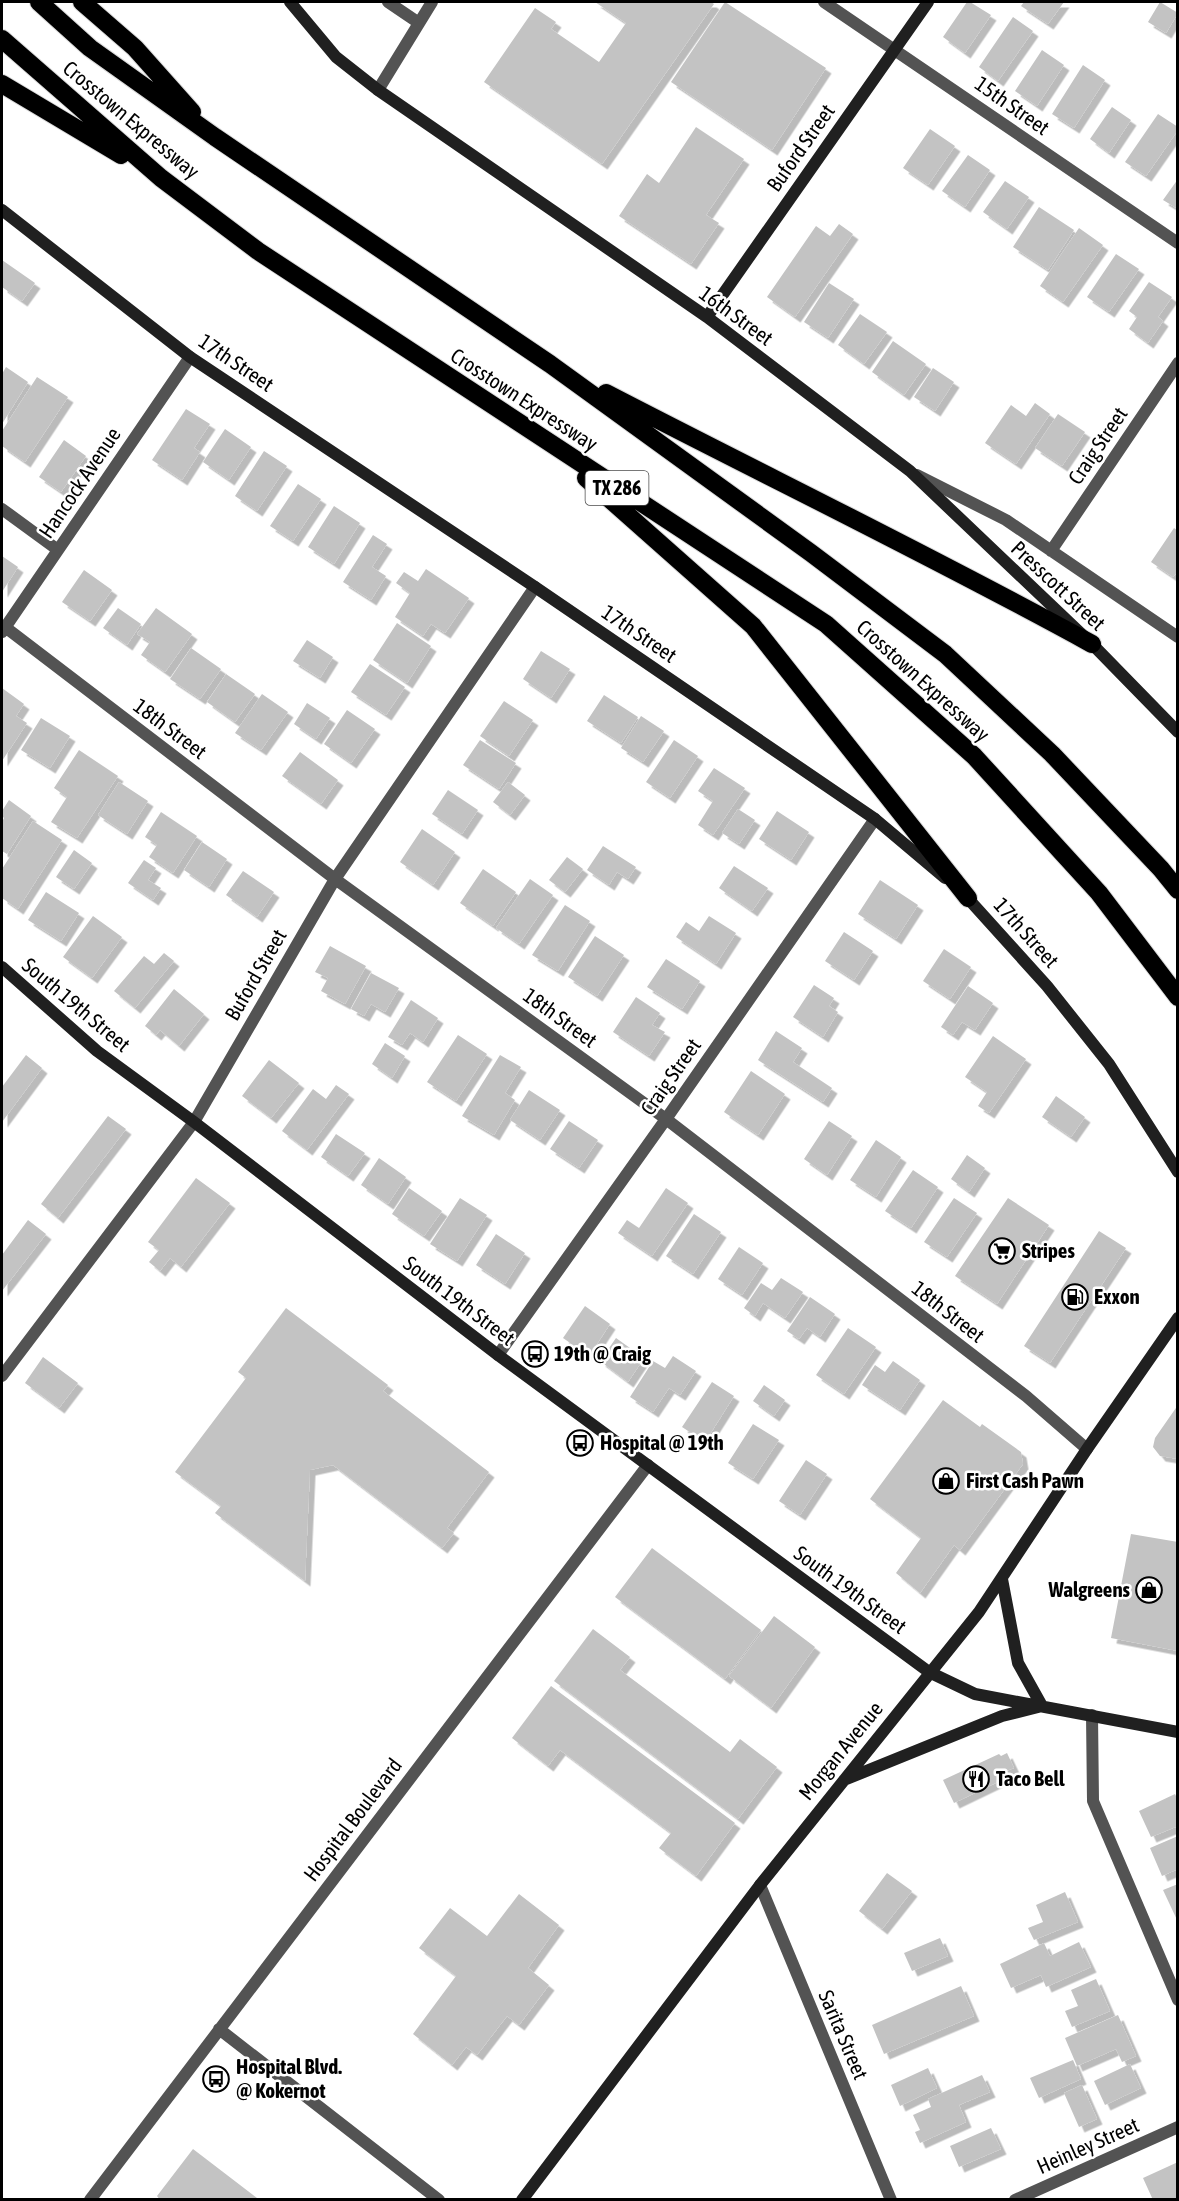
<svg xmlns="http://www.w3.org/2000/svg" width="1179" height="2201" font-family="'Asap Condensed',sans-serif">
  <defs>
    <filter id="shadow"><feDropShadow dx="5.5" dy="5.5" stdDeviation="0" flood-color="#0004"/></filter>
  </defs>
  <rect width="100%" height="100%" fill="#fff"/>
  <path fill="#c3c3c3" filter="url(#shadow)" d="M595,2H711L714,4L602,164L484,82L535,8L556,22L551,29L599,62L626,23Z
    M725,2L826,68L772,150L671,82Z
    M967,2H970L991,15L965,53L943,37Z
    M1024,2H1064L1048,24L1021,6Z
    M1160,2L1178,13L1166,33L1148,22Z
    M1013,17L1033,31L998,81L979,67Z
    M1042,50L1064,65L1037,106L1015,91Z
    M1083,65L1105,80L1074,128L1052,114Z
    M1112,107L1131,120L1109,153L1090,139Z
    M1158,114L1178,127V130L1146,176L1125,162Z
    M696,127L744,159L706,215L719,223L691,264L619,216L647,174L659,183Z
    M930,129L955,146L928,185L903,168Z
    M968,155L990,170L965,207L942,191Z
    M1178,179V209L1163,200Z
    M1005,181L1029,197L1007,229L983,212Z
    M1039,207L1074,230L1048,270L1013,247Z
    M839,224L853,234L795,317L767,297L816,226L830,236Z
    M1079,228L1103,245L1063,302L1040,286Z
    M1116,254L1139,269L1109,312L1087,297Z
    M2,260L35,283L22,301L2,287Z
    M1149,282L1172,297L1158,317L1163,321L1148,343L1129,329L1137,317L1129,311Z
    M829,283L854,299L828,338L804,322Z
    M860,314L887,332L864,364L838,345Z
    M893,341L926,364L904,395L872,372Z
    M6,367L28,382L2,424V374Z
    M933,368L954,382L935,411L914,397Z
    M37,377L68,397L25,462L2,446V431Z
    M1035,403L1050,414L1016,464L985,443L1011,405L1026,416Z
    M186,409L210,424L194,448L200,452L182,480L152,460Z
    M1058,414L1085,432L1062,466L1035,448Z
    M225,429L251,447L229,480L203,462Z
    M64,440L86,456L61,492L39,477Z
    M264,451L287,466L257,511L235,496Z
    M298,484L321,499L293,541L270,526Z
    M334,506L360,523L334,564L308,547Z
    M1174,528L1178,531V571L1173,577L1151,562Z
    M373,535L387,544L372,567L386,576L371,600L343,582Z
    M2,556L18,567L2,592Z
    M426,569L469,598L445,633L431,624L423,636L395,617L410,593L396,583L404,572L418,581Z
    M84,570L112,590L90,621L62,602Z
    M118,608L141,624L127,645L103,628Z
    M156,608L192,634L165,672L141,655L150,642L137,634Z
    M397,623L431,646L407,683L373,660Z
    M307,640L333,657L320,678L293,661Z
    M191,648L221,669L200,699L170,679Z
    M541,651L570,669L551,698L523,679Z
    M370,664L405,687L386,715L351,692Z
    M226,674L255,694L235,722L207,702Z
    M2,688L24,704L16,716L27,723L2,761Z
    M262,694L288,712L261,750L235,733Z
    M604,695L638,717L621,743L587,721Z
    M504,701L533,720L509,756L480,736Z
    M307,703L330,718L316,739L294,724Z
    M347,710L375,729L351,763L324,744Z
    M641,716L664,731L643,762L621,748Z
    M41,718L70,736L50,768L21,750Z
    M480,740L516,763L499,789L463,765Z
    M674,740L698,756L670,798L646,782Z
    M79,750L118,776L77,838L51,822L67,797L54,788Z
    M300,752L338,780L321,804L282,776Z
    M714,768L745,788L713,835L698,825L713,801L698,791Z
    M119,782L148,801L127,834L98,815Z
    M508,782L525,795L510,815L493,802Z
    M448,790L478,810L462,834L432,814Z
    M9,800L31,816L7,854L2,851V822L4,818L2,816V811Z
    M738,809L755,820L739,844L722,833Z
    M777,811L809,832L791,860L759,839Z
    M161,812L197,836L173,873L149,857L157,845L145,837Z
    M33,821L62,840L18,909L2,898V869Z
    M422,829L455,852L433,885L400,862Z
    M202,842L227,859L209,887L184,870Z
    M603,846L636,867L628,879L617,872L609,885L587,870Z
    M74,850L92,863L74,889L56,877Z
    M567,857L583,869L565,892L549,880Z
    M144,860L156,868L148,880L161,888L153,900L128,883Z
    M734,866L768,888L752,911L719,888Z
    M483,869L516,892L493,926L460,903Z
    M243,871L274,892L257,917L226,895Z
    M530,879L553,895L519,944L496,928Z
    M880,880L918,905L896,939L858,914Z
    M46,892L79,913L61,941L28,920Z
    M565,905L590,921L558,971L532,955Z
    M93,916L122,937L92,978L63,957Z
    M709,916L736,933L716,964L676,937L686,922L699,931Z
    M844,932L873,951L854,980L825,961Z
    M595,936L624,955L597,996L568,977Z
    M330,946L366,966L345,1004L321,991L328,978L315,972Z
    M944,949L971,967L950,999L923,981Z
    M164,953L174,961L135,1008L114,991L144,956L154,964Z
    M666,959L700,981L682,1009L647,987Z
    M371,973L399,988L385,1012L371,1004L364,1016L351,1009Z
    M814,985L834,998L829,1006L838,1012L823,1037L793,1017Z
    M968,986L993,1003L975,1030L962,1022L953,1035L941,1027Z
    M174,989L204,1014L179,1046L160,1030L156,1035L145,1026Z
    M636,997L660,1013L652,1025L665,1032L649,1056L613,1032Z
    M411,1000L438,1018L423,1042L410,1033L402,1045L388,1037Z
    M776,1031L802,1048L793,1062L832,1088L823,1102L758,1060Z
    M458,1035L487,1054L456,1101L427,1082Z
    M993,1036L1026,1059L989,1113L978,1106L987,1092L965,1077Z
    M385,1043L405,1056L392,1078L372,1064Z
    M26,1055L42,1068L2,1122V1087Z
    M500,1055L521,1067L505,1093L515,1100L494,1135L462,1116Z
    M269,1060L299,1083L271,1118L242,1096Z
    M751,1071L785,1094L758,1135L724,1112Z
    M336,1085L349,1094L307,1150L282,1131L313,1089L326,1099Z
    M529,1090L560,1110L540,1140L510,1120Z
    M1056,1096L1085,1117L1071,1137L1042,1117Z
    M108,1116L126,1129L58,1218L41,1204Z
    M569,1121L598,1140L579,1168L550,1149Z
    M829,1121L852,1136L827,1175L804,1159Z
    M336,1134L365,1153L348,1176L321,1157Z
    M876,1140L901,1157L876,1197L850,1180Z
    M967,1155L985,1168L969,1192L951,1179Z
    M379,1158L406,1177L388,1204L361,1185Z
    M913,1170L938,1187L911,1228L885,1211Z
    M196,1178L230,1203L181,1267L170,1258L160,1271L149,1262L159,1250L148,1242Z
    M409,1188L442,1211L424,1236L392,1214Z
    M666,1188L688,1203L652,1256L618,1233L627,1220L639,1228Z
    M460,1198L487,1215L457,1261L430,1244Z
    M954,1198L977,1213L947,1257L924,1242Z
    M1008,1198L1049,1225L997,1304L955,1276Z
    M694,1214L721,1232L693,1274L666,1256Z
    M28,1220L46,1234L2,1291V1255Z
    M1099,1231L1126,1248L1050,1363L1024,1346Z
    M496,1234L525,1253L505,1284L476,1265Z
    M739,1247L763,1263L742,1295L718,1279Z
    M781,1278L803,1292L785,1318L763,1303L755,1316L744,1308L761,1283L772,1290Z
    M810,1297L835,1314L820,1337L807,1328L799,1339L787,1331Z
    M585,1306L610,1324L589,1356L563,1338Z
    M286,1308L388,1385L383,1391L489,1472L447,1528L454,1533L442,1548L333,1465L310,1470L305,1581L215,1513L221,1506L175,1472L246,1378L238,1372Z
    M848,1328L876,1347L844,1394L816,1375Z
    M616,1338L644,1358L628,1382L600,1361Z
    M673,1356L696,1371L680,1395L669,1388L653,1412L630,1397L653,1361L665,1368Z
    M43,1357L78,1383L59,1408L25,1383Z
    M893,1361L920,1380L900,1410L862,1385L875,1365L885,1372Z
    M712,1382L734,1396L705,1442L682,1427Z
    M764,1385L785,1400L774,1416L753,1401Z
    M943,1400L980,1427L982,1424L1021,1452L1023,1464L960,1550L954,1545L920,1593L896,1573L921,1538L870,1499Z
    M1178,1405V1459L1160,1456L1153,1447L1155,1438Z
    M753,1424L779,1440L753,1479L728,1463Z
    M806,1460L827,1474L800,1515L779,1501Z
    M1131,1534L1178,1542V1651L1111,1638Z
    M652,1548L761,1630L725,1679L615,1597Z
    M774,1616L815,1647L771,1708L729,1676Z
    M593,1629L630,1657L620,1670L730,1752L740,1739L777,1767L738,1819L554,1681Z
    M551,1686L735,1823L696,1876L659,1848L671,1833L560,1750L548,1766L512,1738Z
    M1007,1753L1014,1768L1006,1771L1008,1777L954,1803L943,1780L999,1754L1001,1756Z
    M1175,1794L1178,1800V1826L1151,1837L1139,1811Z
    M1178,1836V1869L1162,1876L1150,1848Z
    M887,1873L912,1891L882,1929L859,1911Z
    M1178,1884V1922L1163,1890Z
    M1065,1892L1078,1922L1034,1940L1028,1928L1043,1922L1036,1905Z
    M519,1894L559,1925L528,1968L549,1985L519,2025L507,2016L477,2055L466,2047L452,2065L413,2034L456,1976L419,1948L450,1908L487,1936Z
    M940,1938L948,1956L912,1971L904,1953Z
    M1079,1942L1091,1967L1046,1987L1041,1975L1011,1988L1000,1964L1044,1943L1050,1956Z
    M1096,1979L1110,2011L1072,2027L1065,2011L1078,2006L1071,1990Z
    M961,1986L974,2016L884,2054L872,2025Z
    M1118,2015L1136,2056L1122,2062L1116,2049L1077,2066L1065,2038Z
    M1073,2060L1081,2079L1039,2098L1030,2078Z
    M1130,2064L1141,2088L1105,2105L1094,2081Z
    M928,2068L937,2088L900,2106L891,2085Z
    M982,2075L990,2092L959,2105L966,2122L920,2143L915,2132L920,2130L913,2115L931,2107L928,2099Z
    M1082,2085L1097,2119L1079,2127L1064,2093Z
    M991,2128L1001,2149L959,2167L950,2146Z
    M193,2149L257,2198L256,2200H160L157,2196Z
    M1178,2162V2197L1172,2200H1153L1143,2178Z"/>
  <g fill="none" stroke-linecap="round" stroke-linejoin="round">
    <g stroke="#dbdbdb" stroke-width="20">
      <path id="highway" d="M39,2L90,48L215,137L550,364L811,553L945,654L1052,754L1161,869L1178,890
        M82,2L135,48L192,112
        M2,39L161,178L258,251L826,624L974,756L1099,893L1178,997
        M2,84L121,155
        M606,393C768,477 932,556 1092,644
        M586,478L753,626L968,898"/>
    </g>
    <path stroke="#535353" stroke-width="12" d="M388,2L419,23
      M824,2L1178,243
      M378,90L432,2
      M917,475L1006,520L1178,637
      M2,509L58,550
      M1051,551L1178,363
      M5,627L335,879L666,1119L1026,1396L1087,1449
      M2,632L190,357
      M498,1355L666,1119L875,819
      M2,1376L194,1122L335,879L535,587
      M1092,1715L1093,1801L1178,2000
      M760,1885L891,2200
      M219,2029L439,2200
      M90,2200L648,1465
      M1015,2200L1178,2127"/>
    <path stroke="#202020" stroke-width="12" d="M290,2L336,57L378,90L707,317L910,471L1092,644L1178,732
      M2,210L190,357L535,587L875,819L945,878
      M707,317L928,2
      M963,893L1047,986L1109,1064L1178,1172
      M2,967L97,1051L194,1122L498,1355L929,1672L975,1694L1178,1732
      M844,1780L1002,1716L1042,1706L1018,1663L1002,1579
      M522,2200L760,1885L979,1612L1087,1449L1178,1318"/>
    <use href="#highway" stroke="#000" stroke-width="18"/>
  </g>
  <defs>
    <g id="supermarket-ring" transform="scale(1.35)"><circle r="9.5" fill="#fff" stroke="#000" stroke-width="1.5"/><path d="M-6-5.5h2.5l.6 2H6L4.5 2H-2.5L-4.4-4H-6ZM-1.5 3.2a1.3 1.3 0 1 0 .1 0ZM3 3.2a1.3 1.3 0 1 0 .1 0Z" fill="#000"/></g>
    <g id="fuel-ring" transform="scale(1.35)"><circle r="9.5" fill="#fff" stroke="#000" stroke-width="1.5"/><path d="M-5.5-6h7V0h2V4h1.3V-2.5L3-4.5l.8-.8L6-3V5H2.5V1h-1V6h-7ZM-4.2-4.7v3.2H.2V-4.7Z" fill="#000"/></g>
    <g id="bus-ring" transform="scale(1.35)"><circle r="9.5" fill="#fff" stroke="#000" stroke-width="1.5"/><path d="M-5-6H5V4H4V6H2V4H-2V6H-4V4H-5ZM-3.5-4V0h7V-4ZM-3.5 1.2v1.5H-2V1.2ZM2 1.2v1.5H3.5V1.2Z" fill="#000"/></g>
    <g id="shop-ring" transform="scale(1.35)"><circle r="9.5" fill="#fff" stroke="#000" stroke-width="1.5"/><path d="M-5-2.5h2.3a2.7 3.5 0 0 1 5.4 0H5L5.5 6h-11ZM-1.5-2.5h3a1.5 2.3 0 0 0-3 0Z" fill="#000"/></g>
    <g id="restaurant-ring" transform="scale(1.35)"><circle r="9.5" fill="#fff" stroke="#000" stroke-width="1.5"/><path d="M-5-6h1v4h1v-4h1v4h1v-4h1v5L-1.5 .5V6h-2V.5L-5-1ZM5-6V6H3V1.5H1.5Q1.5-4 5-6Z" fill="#000"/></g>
  </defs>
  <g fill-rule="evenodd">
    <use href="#supermarket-ring" x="1002" y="1251"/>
    <use href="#fuel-ring" x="1075" y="1297"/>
    <use href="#bus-ring" x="535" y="1354"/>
    <use href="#bus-ring" x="580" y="1443"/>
    <use href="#shop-ring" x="946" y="1481"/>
    <use href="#shop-ring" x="1149" y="1590"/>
    <use href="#restaurant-ring" x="976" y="1779"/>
    <use href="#bus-ring" x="216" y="2079"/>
  </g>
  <g text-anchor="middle" stroke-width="5" stroke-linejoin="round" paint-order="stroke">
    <rect fill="#fff" stroke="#4c4c4c" stroke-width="1.5" x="585.5" y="471" width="63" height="34" rx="4.5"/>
    <g font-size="20" font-weight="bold" fill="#000">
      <text x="617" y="495">TX 286</text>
    </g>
    <g font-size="21" fill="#000" stroke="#fff">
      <text transform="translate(1012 106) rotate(35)" y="7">15th Street</text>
      <text transform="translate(131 120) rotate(40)" y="7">Crosstown Expressway</text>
      <text transform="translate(801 148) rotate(-55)" y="7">Buford Street</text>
      <text transform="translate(736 316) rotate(36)" y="7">16th Street</text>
      <text transform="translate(236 363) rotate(34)" y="7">17th Street</text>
      <text transform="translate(524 400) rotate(33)" y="7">Crosstown Expressway</text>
      <text transform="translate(1098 446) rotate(-56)" y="7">Craig Street</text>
      <text transform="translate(80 483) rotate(-56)" y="7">Hancock Avenue</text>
      <text transform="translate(1058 586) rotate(43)" y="7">Presscott Street</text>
      <text transform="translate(639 634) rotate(34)" y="7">17th Street</text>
      <text transform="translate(923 681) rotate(42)" y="7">Crosstown Expressway</text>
      <text transform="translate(170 729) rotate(37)" y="7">18th Street</text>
      <text transform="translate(1026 933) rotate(48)" y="7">17th Street</text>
      <text transform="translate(256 975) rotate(-60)" y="7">Buford Street</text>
      <text transform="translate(76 1005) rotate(40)" y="7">South 19th Street</text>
      <text transform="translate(560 1018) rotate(36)" y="7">18th Street</text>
      <text transform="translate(671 1077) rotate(-55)" y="7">Craig Street</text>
      <text transform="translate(459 1301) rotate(37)" y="7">South 19th Street</text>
      <text transform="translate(948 1312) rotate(38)" y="7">18th Street</text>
      <text transform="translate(850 1590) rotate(36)" y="7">South 19th Street</text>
      <text transform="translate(841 1751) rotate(-51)" y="7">Morgan Avenue</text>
      <text transform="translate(353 1820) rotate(-53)" y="7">Hospital Boulevard</text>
      <text transform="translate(843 2035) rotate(67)" y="7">Sarita Street</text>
      <text transform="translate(1088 2146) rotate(-24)" y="7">Heinley Street</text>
    </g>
    <g font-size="21" font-weight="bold" fill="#000" stroke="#fff" text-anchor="start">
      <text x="1022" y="1258">Stripes</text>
      <text x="1094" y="1304">Exxon</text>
      <text x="554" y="1361">19th @ Craig</text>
      <text x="600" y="1450">Hospital @ 19th</text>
      <text x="966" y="1488">First Cash Pawn</text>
      <text x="1130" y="1597" text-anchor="end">Walgreens</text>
      <text x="996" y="1786">Taco Bell</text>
      <text x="236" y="2074">Hospital Blvd.<tspan x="236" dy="24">@ Kokernot</tspan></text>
    </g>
  </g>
  <rect width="1179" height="2201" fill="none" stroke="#000000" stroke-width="6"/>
</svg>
